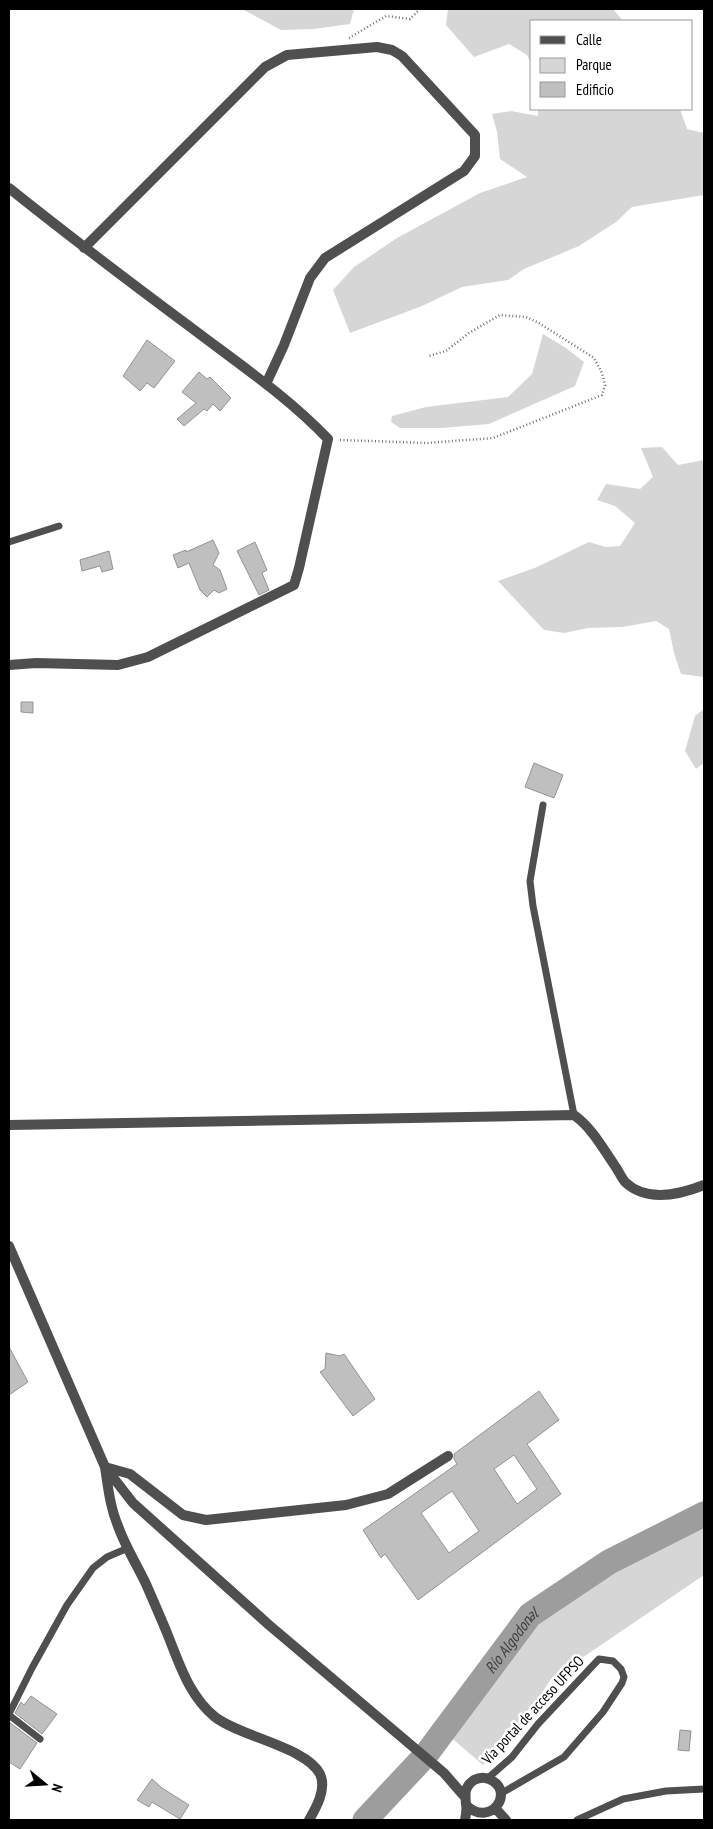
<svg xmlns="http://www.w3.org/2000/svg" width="713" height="1829" font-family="'PT Sans Narrow',sans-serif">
  <rect width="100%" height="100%" fill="#fff"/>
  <path fill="#d6d6d6" d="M242,9H354L350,24L314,29L281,30Z
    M448,9H613L623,21H532V65L527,55L509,44L474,57L446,25Z
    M538,109H680L687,129L704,133V195L632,207L616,222L579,246L524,269L508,280L462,287L422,306L350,333L333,290L354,267L397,238L480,193L527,177L500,159L497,132L492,114L511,111L538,116Z
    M543,334L566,348L584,362L575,386L489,424L442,428H400L391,422L392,416L426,407L508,397L532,374Z
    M662,447L678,465L704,460V677L681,674L674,653L669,629L656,621L622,627L588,628L564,633L544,630L498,581L537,567L589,542L606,547L620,546L635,523L615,506L597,500L606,484L640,489L653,477L641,448Z
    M704,709V763L696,769L685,751L695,716Z
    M704,1517V1575L551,1679L520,1726L483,1765L447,1734L532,1617L612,1563Z"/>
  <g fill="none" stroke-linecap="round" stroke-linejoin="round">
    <path stroke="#9d9d9d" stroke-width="25" id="s1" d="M365,1820L425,1756L530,1615L609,1562L704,1514"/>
  </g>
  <path fill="#bfbfbf" stroke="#939393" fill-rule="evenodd" d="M147,340L175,361L154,388L147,383L140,391L123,376Z
    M199,372L207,379L210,377L231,398L220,411L213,404L207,411L204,409L184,426L177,419L196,403L182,392Z
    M213,540L219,553L213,565L220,570L227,589L219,593L214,590L207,597L200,590L189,563L178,568L173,555L186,550V552Z
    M255,542L267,570L262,573L269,590L259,595L237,551Z
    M109,551L113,569L102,572L100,566L82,571L80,560Z
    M21,702H33V713L21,712Z
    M534,763L563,775L554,798L525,787Z
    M9,1347L28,1382L9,1395Z
    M326,1353L340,1356L344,1354L375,1399L353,1416L320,1372L325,1369Z
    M539,1391L559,1420L527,1444L561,1494L418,1600L385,1554L381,1558L363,1530L457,1464L454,1459V1454ZM514,1455L537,1489L517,1504L494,1469ZM452,1491L479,1531L449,1553L421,1513Z
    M31,1696L57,1714L42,1734L15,1713L21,1702L24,1705Z
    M9,1722L37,1743L20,1769L9,1762Z
    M680,1730L691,1731L689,1751L678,1750Z
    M152,1779L162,1788L189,1805L180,1819L152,1802L149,1807L137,1800Z"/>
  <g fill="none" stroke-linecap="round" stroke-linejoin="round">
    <path stroke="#717171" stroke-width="2.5" stroke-dasharray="1 2.5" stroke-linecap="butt" d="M349,38L386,16L410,19L420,9
      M340,440L427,443L493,438L602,395L605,385L602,373L594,358L539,323L526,317L500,315L469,333L446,351L429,356"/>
    <path stroke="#4f4f4f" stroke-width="7" d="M9,542L59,526
      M543,805L530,881L533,906L574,1115
      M9,1714L32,1668L67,1605L93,1568L107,1557L128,1548
      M9,1715L40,1739
      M487,1779L512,1757L538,1724L599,1659L613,1661L621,1669L624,1677L622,1683L603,1712L564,1757L500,1794
      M577,1820L623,1799L666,1791L704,1789"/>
    <path stroke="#4f4f4f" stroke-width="10" d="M9,188C69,236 131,283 193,329C239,364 288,397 328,439L299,568L294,585L148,657L118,665L36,663L9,665
      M84,248L265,67L287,55L377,47L392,50L402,56L475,135V156L464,171L325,258L310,278L284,345L266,384
      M9,1125L574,1115C592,1128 602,1147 615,1166C618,1170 621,1177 625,1182C647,1203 679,1195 704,1185
      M9,1246L105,1467L133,1503L269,1625L444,1773L464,1796
      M496,1809L506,1820
      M309,1820C316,1808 327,1789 320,1774C306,1747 241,1737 215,1717C189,1696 179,1663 167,1633C160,1616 153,1600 146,1584C137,1565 125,1546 118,1526C110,1507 108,1487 105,1467L130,1474L183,1515L206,1520L346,1505L388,1494L448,1456
      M465,1820C466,1815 467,1809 466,1804C465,1794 464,1787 474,1780C478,1778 484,1777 489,1779C517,1791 490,1829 466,1805"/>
  </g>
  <g text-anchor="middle" stroke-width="5" stroke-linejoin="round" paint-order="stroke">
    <g font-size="15" fill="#000" stroke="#fff">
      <text transform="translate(533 1710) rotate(-47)" y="5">Vía portal de acceso UFPSO</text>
    </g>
    <g font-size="16" font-style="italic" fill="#3e3e3e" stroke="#fff">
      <text dy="6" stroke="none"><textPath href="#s1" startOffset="232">Río Algodonal</textPath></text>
    </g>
  </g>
  <rect width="713" height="1829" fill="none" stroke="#000000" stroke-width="20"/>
  <rect x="530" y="20" width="162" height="90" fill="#ffffff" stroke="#999999"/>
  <rect x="540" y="36" width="25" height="8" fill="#4f4f4f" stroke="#999999"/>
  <text x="576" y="45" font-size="15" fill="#000000">Calle</text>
  <rect x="540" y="58" width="25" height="15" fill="#d6d6d6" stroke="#999999"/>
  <text x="576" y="70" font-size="15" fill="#000000">Parque</text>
  <rect x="540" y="82" width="25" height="15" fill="#bfbfbf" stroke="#999999"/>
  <text x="576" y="95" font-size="15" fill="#000000">Edificio</text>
  <g transform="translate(45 1784) rotate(108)" stroke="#ffffff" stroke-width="4" paint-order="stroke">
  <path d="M0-4L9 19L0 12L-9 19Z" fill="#000000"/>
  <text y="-8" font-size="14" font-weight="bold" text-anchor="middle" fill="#000000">N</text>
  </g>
</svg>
